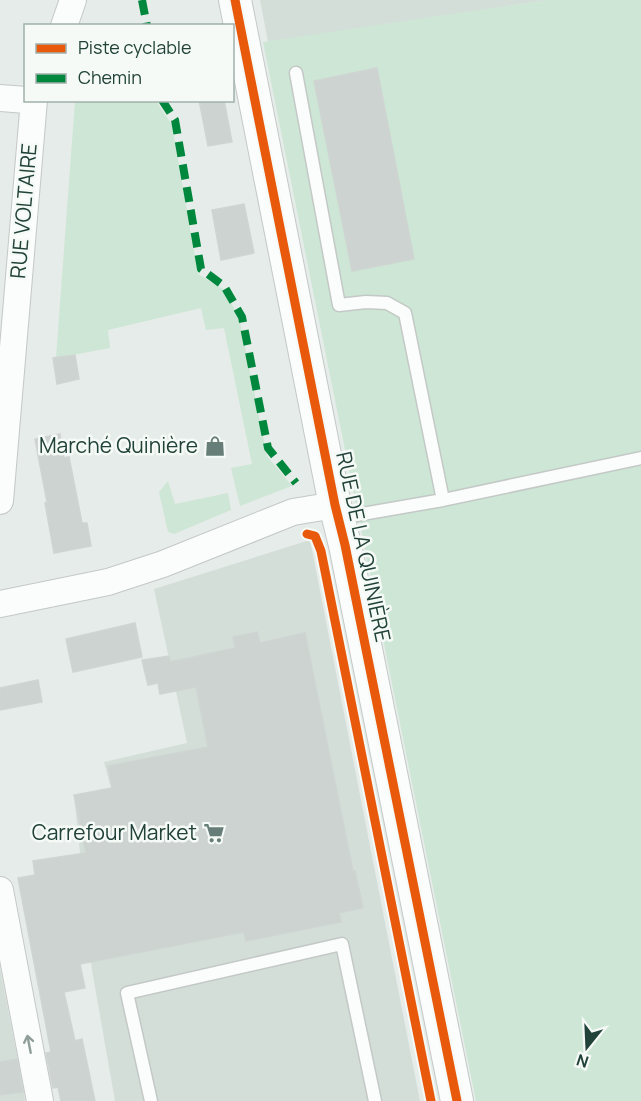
<svg xmlns="http://www.w3.org/2000/svg" width="641" height="1101" font-family="Manrope,sans-serif">
  <rect width="100%" height="100%" fill="#e6ece9"/>
  <path fill="#d4ded9" d="M260,0H548L268,42Z
    M310,540L420,1101H115L92,970L74,795L111,788L104,762L187,743L154,589Z
    M0,968L24,1092L25,1101H0Z"/>
  <path fill="#cee6d5" d="M548,0H641V1101H476L263,42Z
    M75,101H156L172,125L198,274L223,289L239,317L267,456L292,486L240,506L231,468L252,464L224,328L206,330L201,308L108,330L110,348L56,358Z
    M168,481L175,504L228,493L231,510L174,534L168,532L159,492Z"/>
  <path fill="#ccd3d0" stroke="#ced5d2" stroke-width="1.5" d="M377,68L414,259L352,271L314,81Z
    M199,100H224L232,142L208,146Z
    M244,204L254,253L221,260L212,210Z
    M75,355L79,379L57,384L53,358Z
    M60,434L64,458L69,457L82,523H87L91,546L54,553L45,503L47,502L35,439Z
    M135,623L142,657L73,672L66,639Z
    M257,632L260,643L305,633L353,871H355L363,908L339,913L341,922L246,941L244,932L80,964L85,988L64,992L75,1041L82,1039L95,1101H61L58,1087L53,1088L46,1053L51,1052L18,878L35,875L33,861L86,853L74,795L112,788L108,766L208,747L196,687L160,694L158,683L148,685L142,660L169,656L170,662L235,648L233,637Z
    M38,680L42,702L0,710V688Z
    M17,1059L23,1092L0,1095V1062Z"/>
  <g fill="none" stroke-linecap="round" stroke-linejoin="round">
    <g stroke="#c3c9c6" stroke-width="15">
      <path id="service" d="M296,73L339,305L366,302L387,303L405,313L443,500
        M339,518L443,500L641,458
        M151,1101L127,993L342,944L375,1101"/>
    </g>
    <g stroke="#c3c9c6" stroke-width="28">
      <path id="minor" d="M64,26L73,0
        M0,98L26,100
        M0,501L34,100
        M0,604L108,582L163,564L293,512L335,505
        M0,890L40,1101"/>
    </g>
    <g stroke="#c3c9c6" stroke-width="34">
      <path id="tertiary" d="M235,0L335,505L345,545L457,1101"/>
    </g>
    <use href="#service" stroke="#fbfcfc" stroke-width="12"/>
    <use href="#minor" stroke="#fbfcfc" stroke-width="26"/>
    <use href="#tertiary" stroke="#fbfcfc" stroke-width="32"/>
    <path stroke="#00873e" stroke-width="8" stroke-dasharray="15 8" stroke-linecap="butt" d="M142,0L147,26
      M162,100L175,120L201,269L224,286L242,317L268,448L296,483"/>
    <g stroke="#f5faf7" stroke-width="13">
      <path id="cycleway" d="M235,0L335,505L345,545L457,1101
        M307,534L315,536L321,551L431,1101"/>
    </g>
    <use href="#cycleway" stroke="#e8590c" stroke-width="9"/>
  </g>
  <defs><path id="oneway-shaft" d="M-6 0H5M1.5-3L5.5 0L1.5 3" fill="none" stroke-width="1.6" stroke-linecap="round" stroke-linejoin="round" transform="scale(1.5)"/></defs>
  <use stroke="#8e9f9a" href="#oneway-shaft" transform="translate(29 1044) rotate(-101)"/>
  <defs>
    <g id="shop-bare" transform="scale(1.62)"><path d="M-5-2.5h2.3a2.7 3.5 0 0 1 5.4 0H5L5.5 6h-11ZM-1.5-2.5h3a1.5 2.3 0 0 0-3 0Z" fill="#667e77" stroke="#f5faf7" stroke-width="2.5" paint-order="stroke"/></g>
    <g id="supermarket-bare" transform="scale(1.62)"><path d="M-6-5.5h2.5l.6 2H6L4.5 2H-2.5L-4.4-4H-6ZM-1.5 3.2a1.3 1.3 0 1 0 .1 0ZM3 3.2a1.3 1.3 0 1 0 .1 0Z" fill="#667e77" stroke="#f5faf7" stroke-width="2.5" paint-order="stroke"/></g>
  </defs>
  <g fill-rule="evenodd">
    <use href="#shop-bare" x="215" y="446"/>
    <use href="#supermarket-bare" x="214" y="833"/>
  </g>
  <g text-anchor="middle" stroke-width="5" stroke-linejoin="round" paint-order="stroke">
    <g font-size="21" fill="#214239" stroke="#f5faf7">
      <text transform="translate(24 211) rotate(-85)" y="7">RUE VOLTAIRE</text>
      <text transform="translate(363 547) rotate(78)" y="7">RUE DE LA QUINIÈRE</text>
    </g>
    <g font-size="21" fill="#214239" stroke="#f5faf7" text-anchor="end">
      <text x="198" y="453">Marché Quinière</text>
      <text x="197" y="840">Carrefour Market</text>
    </g>
  </g>
  <rect x="24" y="24" width="210" height="78" fill="#f5faf7" stroke="#a0b0ab" stroke-width="1.5"/>
  <rect x="36" y="44" width="30" height="9" fill="#e8590c" stroke="#a0b0ab" stroke-width="1.5"/>
  <text x="78" y="54" font-size="18" fill="#214239">Piste cyclable</text>
  <rect x="36" y="74" width="30" height="9" fill="#00873e" stroke="#a0b0ab" stroke-width="1.5"/>
  <text x="78" y="84" font-size="18" fill="#214239">Chemin</text>
  <g transform="translate(587 1047) rotate(198)" stroke="#f5faf7" stroke-width="4.5" paint-order="stroke">
  <path d="M0-4.5L10 22L0 15L-10 22Z" fill="#214239"/>
  <text y="-9" font-size="16" font-weight="bold" text-anchor="middle" fill="#214239">N</text>
  </g>
</svg>
